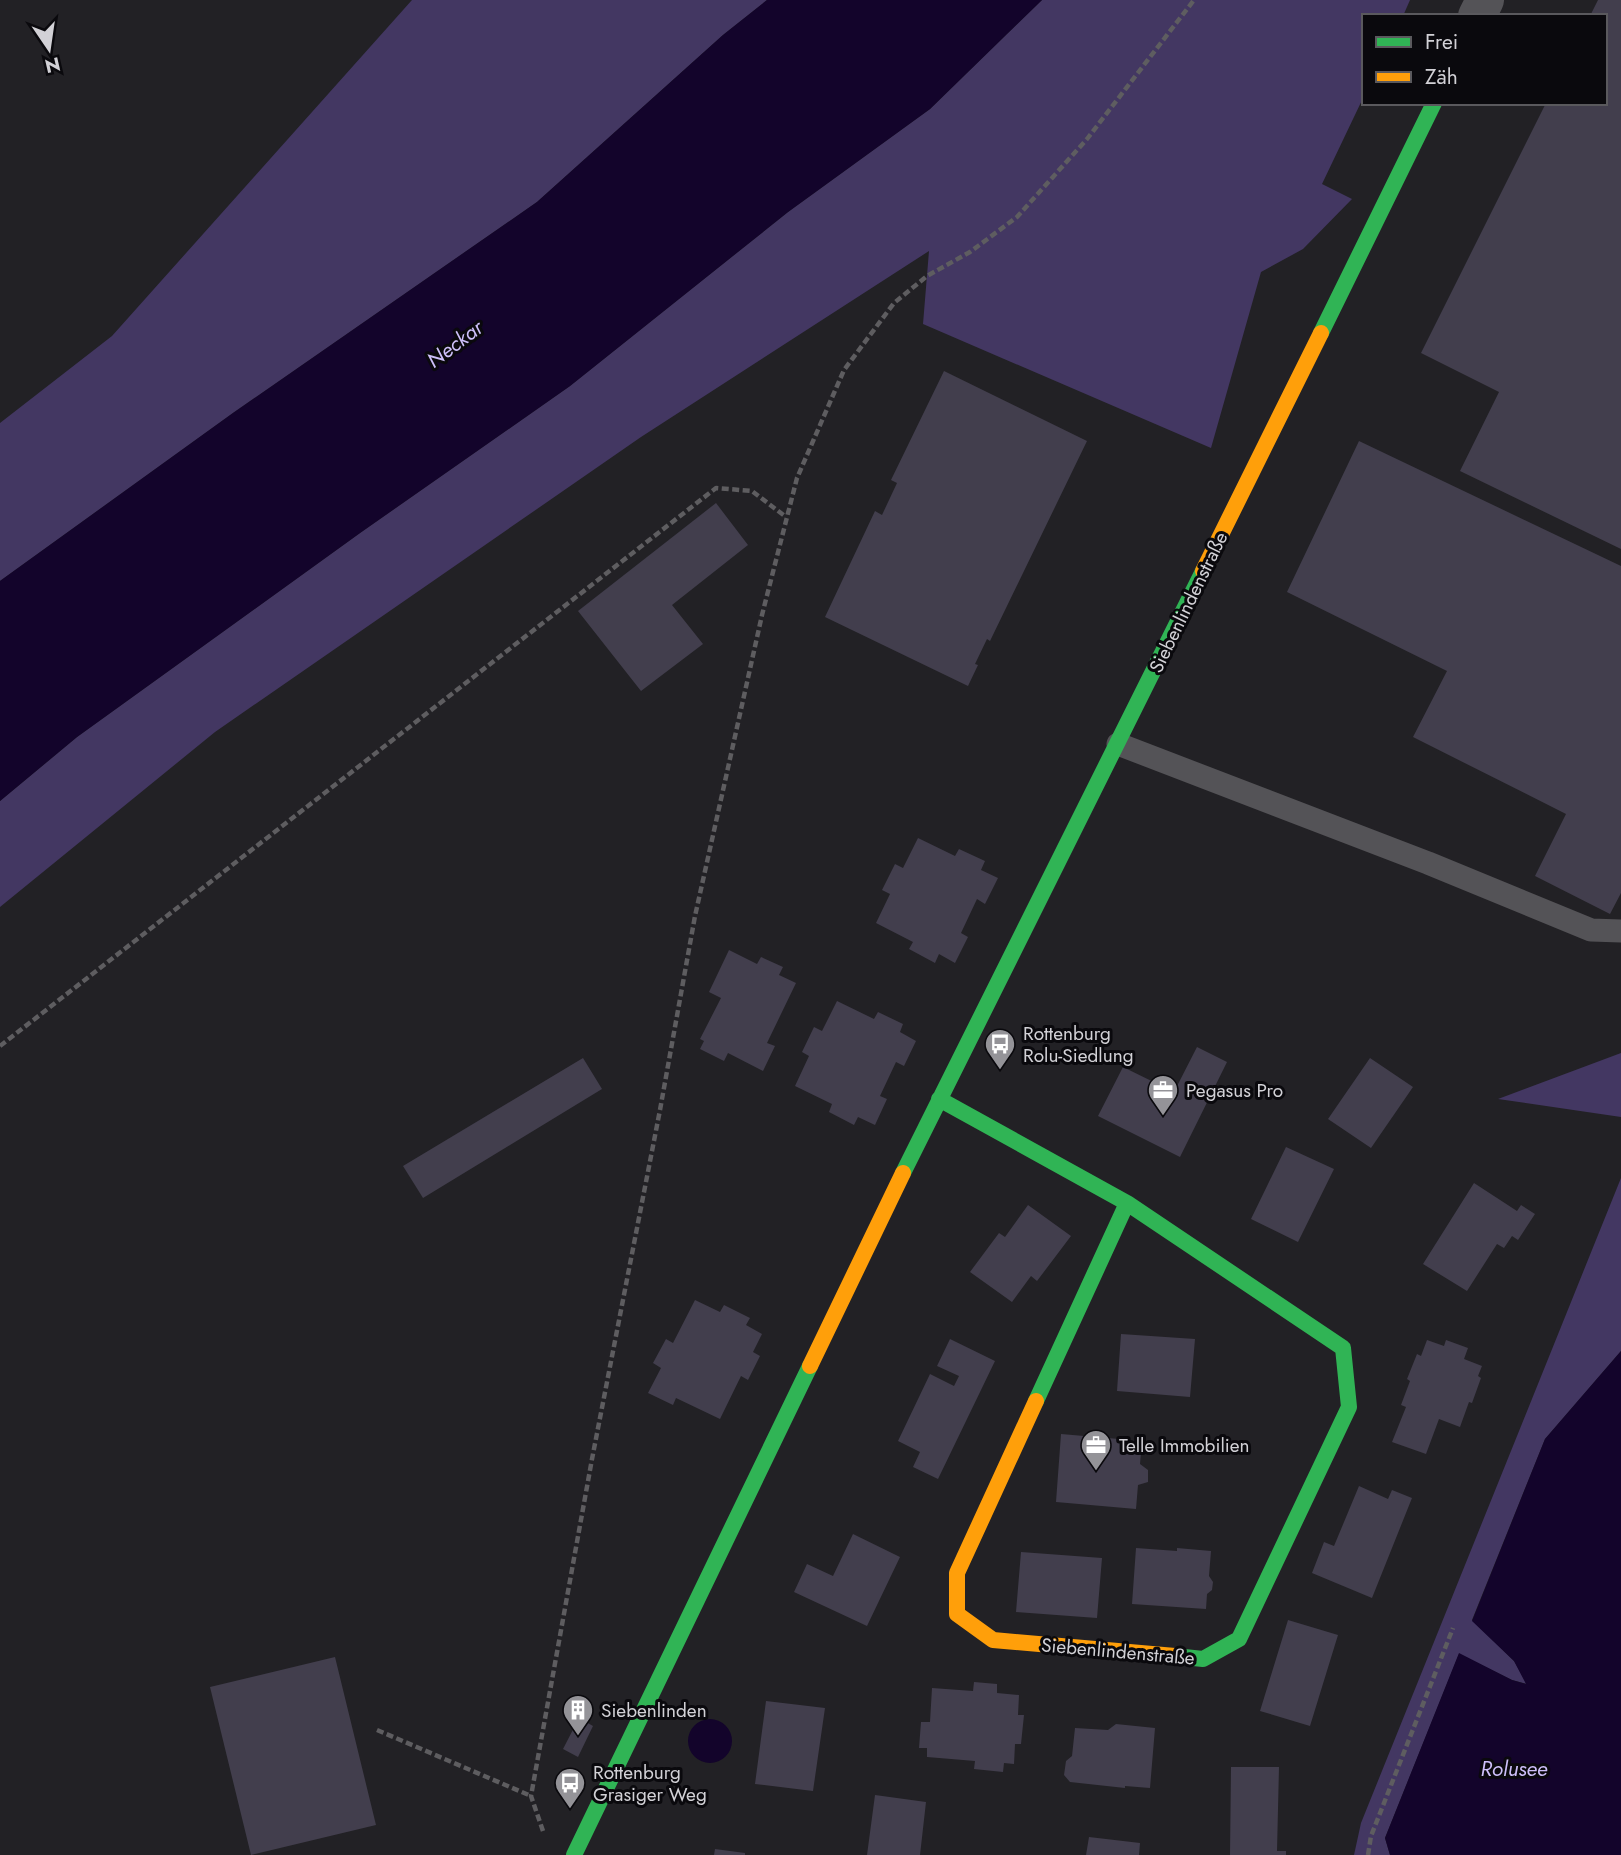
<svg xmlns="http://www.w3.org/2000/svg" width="1621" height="1855" font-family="Jost,sans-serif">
  <rect width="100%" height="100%" fill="#222125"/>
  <path fill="#433762" d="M412,0H767L723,35L537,202L233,413L0,581V423L112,336Z
    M1042,0H1410L1403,16H1364V96L1322,184L1352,199L1303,249L1261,272L1211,448L923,324L929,251L641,437L215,732L0,907V801L77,737L360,533L570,386L788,212L930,109Z
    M1621,1053V1117L1498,1099Z
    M1621,1178V1351L1545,1439L1472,1620L1514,1661L1527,1684L1512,1680L1459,1654L1385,1838L1390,1855H1354L1361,1823Z"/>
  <path fill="#13042b" d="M767,0H1042L930,109L788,212L570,386L360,533L77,737L0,801V581L233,413L537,202L723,35Z
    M1621,1351V1855H1390L1385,1838L1459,1653L1512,1680L1526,1684L1514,1661L1472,1621L1545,1439Z
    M688 1741a22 22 0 1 1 44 0a22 22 0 1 1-44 0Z"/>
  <path fill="#423e4d" d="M1598,0H1621V549L1460,471L1499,392L1421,353L1546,103H1605V16H1590Z
    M944,371L1087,441L990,641L987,639L975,664L978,665L968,686L825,617L875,511L882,515L897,483L891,480Z
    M1359,441L1621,566V893L1610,914L1535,876L1566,814L1413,737L1447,671L1287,592Z
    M716,503L748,545L672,605L703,644L641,691L578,611Z
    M918,838L955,856L959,849L985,861L981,870L998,878L985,904L977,899L961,933L968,937L955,963L939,954L935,963L909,949L913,942L876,923L890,894L882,890L895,864L903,868Z
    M729,950L757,964L761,957L783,967L779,975L796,983L767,1043L775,1046L763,1071L728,1053L724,1061L700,1049L704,1041L700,1039L721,998L709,992Z
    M837,1001L874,1019L878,1012L903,1024L900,1032L916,1041L904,1066L896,1062L880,1096L887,1099L875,1125L858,1117L854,1125L829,1112L832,1104L795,1086L809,1056L802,1052L814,1027L822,1031Z
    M1197,1047L1227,1062L1180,1157L1098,1116L1123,1067L1174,1092Z
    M583,1058L602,1089L423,1198L403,1166Z
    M1370,1058L1413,1087L1371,1148L1328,1119Z
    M1286,1147L1334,1169L1298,1242L1251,1219Z
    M1474,1183L1517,1211L1521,1205L1535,1214L1518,1240L1512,1236L1504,1248L1497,1244L1467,1291L1423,1264Z
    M1028,1205L1071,1236L1037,1281L1031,1276L1012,1302L970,1272L999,1233L1005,1237Z
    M695,1300L720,1312L724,1305L750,1318L746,1325L762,1334L753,1352L760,1356L748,1380L741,1376L720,1419L676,1398L673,1405L648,1393L661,1368L653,1363L666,1339L673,1343Z
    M1121,1334L1195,1339L1190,1397L1117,1391Z
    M950,1339L995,1361L938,1479L913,1467L920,1452L898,1441L930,1374L954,1386L959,1376L937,1366Z
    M1427,1340L1444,1346L1446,1340L1468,1348L1464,1359L1482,1366L1478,1376L1481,1378L1472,1403L1469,1402L1460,1427L1439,1419L1426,1454L1392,1442L1406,1407L1401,1405L1410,1381L1407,1379L1417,1354L1421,1356Z
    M1061,1434L1142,1441L1140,1464L1148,1470V1482L1138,1485L1136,1509L1056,1502Z
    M1359,1486L1388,1499L1392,1490L1412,1498L1372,1598L1312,1573L1324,1542L1334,1546Z
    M853,1534L900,1557L867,1626L794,1592L807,1564L833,1576Z
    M1136,1548L1177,1551V1548L1211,1551L1209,1576L1213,1582L1212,1590L1207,1594L1206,1609L1132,1604Z
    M1021,1552L1102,1558L1097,1618L1016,1612Z
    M1288,1620L1338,1635L1310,1726L1260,1711Z
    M335,1657L376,1825L251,1855L210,1687Z
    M974,1682L997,1684V1693L1019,1695L1018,1715H1024L1021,1744H1015L1014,1764L1004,1763L1003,1772L974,1769L975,1761L927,1757V1748H919L921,1722H930L932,1688L973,1691Z
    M766,1701L825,1708L813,1791L755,1784Z
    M579,1718L593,1726L578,1757L563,1749Z
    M1116,1724L1155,1728L1150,1788L1125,1786V1788L1070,1782L1064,1775L1066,1761L1072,1756L1075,1728L1108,1730Z
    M1231,1767H1279L1277,1851H1286V1855H1230Z
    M875,1795L926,1802L920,1855H867Z
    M1089,1837L1140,1843L1139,1855H1086Z
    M715,1849L745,1853V1855H714Z"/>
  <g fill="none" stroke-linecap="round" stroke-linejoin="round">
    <path stroke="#5e5d60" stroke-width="4.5" stroke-dasharray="7 3.5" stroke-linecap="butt" d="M0,1046L716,488L752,491L786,517
      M377,1730L531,1796
      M543,1831L531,1796L592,1459L660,1110L695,916L762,615L797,478L844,370L894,303L927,276L970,252L1017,217L1087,139L1194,0
      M1368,1855L1371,1836L1453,1628"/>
    <path stroke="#545357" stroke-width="23" d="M1118,744L1428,863L1591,930L1621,931"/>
    <path stroke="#545357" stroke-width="38" d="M1477,16L1485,0"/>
    <path stroke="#30b455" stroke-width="16" d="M1321,333L1434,103
      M939,1099L1127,1203L1343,1348L1349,1407L1239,1639L1203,1659L1175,1656
      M903,1173L1203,571
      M1036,1401L1127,1203
      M574,1855L810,1366"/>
    <path stroke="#ff9f0a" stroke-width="16" d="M1203,571L1321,333
      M810,1366L903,1173
      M1036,1401L957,1573V1614L993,1640L1175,1656"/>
  </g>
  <defs>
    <g id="bus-pin" transform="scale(1.575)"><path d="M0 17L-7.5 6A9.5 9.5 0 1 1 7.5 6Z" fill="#949398" stroke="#0a090d"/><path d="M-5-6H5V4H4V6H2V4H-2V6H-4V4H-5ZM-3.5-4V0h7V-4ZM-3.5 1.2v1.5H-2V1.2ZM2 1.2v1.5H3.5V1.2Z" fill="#fff"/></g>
    <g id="office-pin" transform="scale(1.575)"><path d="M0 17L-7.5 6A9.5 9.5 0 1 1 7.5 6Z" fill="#949398" stroke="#0a090d"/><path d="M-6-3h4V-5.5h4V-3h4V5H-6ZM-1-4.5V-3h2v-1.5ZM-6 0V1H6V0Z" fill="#fff"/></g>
    <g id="building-pin" transform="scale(1.575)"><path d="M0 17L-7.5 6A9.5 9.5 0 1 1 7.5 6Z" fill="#949398" stroke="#0a090d"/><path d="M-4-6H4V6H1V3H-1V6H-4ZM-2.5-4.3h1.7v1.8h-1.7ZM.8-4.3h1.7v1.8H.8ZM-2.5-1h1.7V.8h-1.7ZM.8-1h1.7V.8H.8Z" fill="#fff"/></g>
  </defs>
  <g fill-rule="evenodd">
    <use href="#bus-pin" x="1000" y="1044"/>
    <use href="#office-pin" x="1163" y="1090"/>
    <use href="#office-pin" x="1096" y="1445"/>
    <use href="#building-pin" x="578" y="1710"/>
    <use href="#bus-pin" x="570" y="1783"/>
  </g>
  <g text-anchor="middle" stroke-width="6" stroke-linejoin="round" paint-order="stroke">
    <g font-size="19" fill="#d2d1d6" stroke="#0a090d">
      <text transform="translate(1188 602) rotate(-64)" y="7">Siebenlindenstraße</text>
      <text transform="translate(1118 1651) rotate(5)" y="7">Siebenlindenstraße</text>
    </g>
    <g font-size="19" fill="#d2d1d6" stroke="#0a090d" text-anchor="start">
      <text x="1023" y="1040">Rottenburg<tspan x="1023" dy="22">Rolu-Siedlung</tspan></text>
      <text x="1186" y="1097">Pegasus Pro</text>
      <text x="1119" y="1452">Telle Immobilien</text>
      <text x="601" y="1717">Siebenlinden</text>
      <text x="593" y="1779">Rottenburg<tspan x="593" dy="22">Grasiger Weg</tspan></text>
    </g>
    <g font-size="21" font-style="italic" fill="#cdbff9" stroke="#0a090d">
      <text transform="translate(455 344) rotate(-37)" y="7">Neckar</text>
      <text x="1514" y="1776">Rolusee</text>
    </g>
  </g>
  <rect x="1362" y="14" width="245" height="91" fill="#0a090d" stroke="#5a595d" stroke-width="2"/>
  <rect x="1376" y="37" width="35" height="10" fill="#30b455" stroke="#5a595d" stroke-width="2"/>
  <text x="1425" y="49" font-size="21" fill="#d2d1d6">Frei</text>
  <rect x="1376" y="72" width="35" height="10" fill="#ff9f0a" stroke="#5a595d" stroke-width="2"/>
  <text x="1425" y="84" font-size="21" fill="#d2d1d6">Zäh</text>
  <g transform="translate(49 49) rotate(167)" stroke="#0a090d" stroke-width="5" paint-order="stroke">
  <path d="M0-5L12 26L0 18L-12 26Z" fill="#d2d1d6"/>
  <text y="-10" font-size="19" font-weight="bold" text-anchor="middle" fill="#d2d1d6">N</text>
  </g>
</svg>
